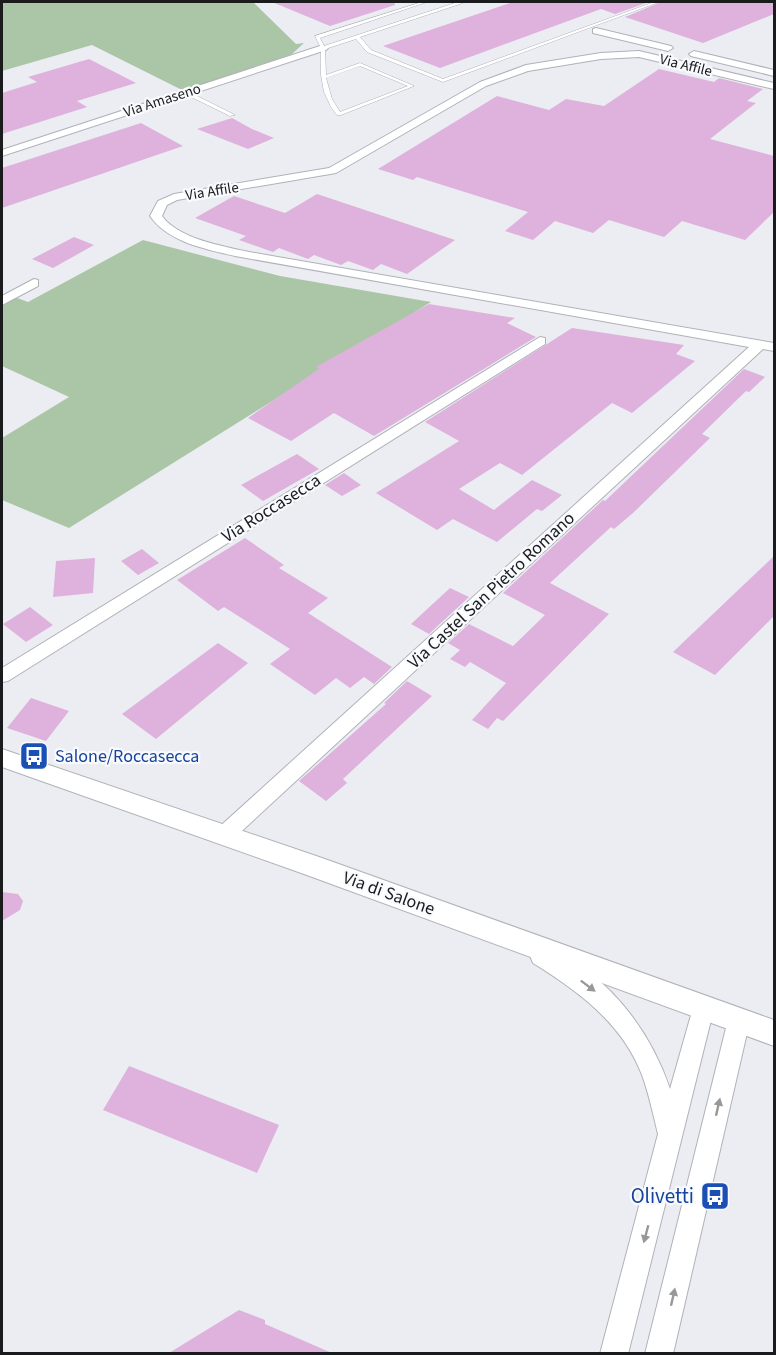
<svg xmlns="http://www.w3.org/2000/svg" width="776" height="1355" font-family="'Source Sans 3',sans-serif">
  <rect width="100%" height="100%" fill="#ebedf3"/>
  <path fill="#abc6a6" d="M2,2H253L296,44L304,43L291,55L184,91L92,45L2,71Z
    M143,240L280,276L431,302L69,528L2,500V438L69,397L2,366V301L12,296L28,302Z"/>
  <path fill="#deb2dc" d="M272,2H394L395,5L330,26Z
    M513,2H649L615,14L601,9L440,68L383,46Z
    M661,2H774V14L703,43L625,17Z
    M89,59L136,83L77,101L87,107L2,134V93L37,82L28,77Z
    M659,69L714,82L719,78L763,89L747,101L756,103L710,139L774,156V212L745,240L682,221L664,237L609,220L593,233L555,221L533,240L505,231L528,212L417,177L413,180L378,169L497,96L549,110L566,99L604,106Z
    M232,118L252,129L274,138L248,149L197,129Z
    M141,123L183,146L2,208V168Z
    M317,194L455,240L407,274L381,264L373,270L348,261L341,265L314,255L308,259L279,248L273,252L239,240L246,236L195,218L234,196L285,213Z
    M74,237L94,245L53,268L32,259Z
    M429,304L515,318L507,323L536,337L374,436L334,413L291,441L248,418L319,369L316,367Z
    M572,328L684,345L676,354L695,361L632,413L612,403L522,475L500,463L459,489L494,510L532,480L562,495L542,511L537,509L497,542L453,519L437,530L376,493L459,441L425,422Z
    M744,369L765,377L749,392L746,391L702,434L710,438L633,513L614,529L611,527L550,583L609,614L503,721L497,718L488,729L472,720L506,683L470,662L465,667L450,659L460,650L448,643L469,624L513,646L545,615L503,593L603,500L605,501Z
    M297,454L319,469L263,501L241,485Z
    M344,473L361,485L342,496L325,485Z
    M245,538L284,565L279,568L328,598L308,613L392,667L374,684L364,677L350,688L336,678L315,695L270,664L290,649L224,607L218,611L177,580Z
    M142,549L159,563L138,575L121,561Z
    M774,556V616L715,675L673,652Z
    M95,558L93,593L53,597L56,561Z
    M450,588L469,597L429,634L411,624Z
    M30,607L53,625L26,642L3,624Z
    M218,643L248,663L156,739L122,714Z
    M407,681L432,696L343,779L347,783L326,801L299,781L386,704L384,703Z
    M31,698L69,711L46,741L7,728Z
    M2,892L18,894L23,901L20,910L2,921Z
    M129,1066L279,1125L257,1173L103,1110Z
    M239,1310L265,1320V1324L332,1353H169Z"/>
  <g fill="none" stroke-linecap="round" stroke-linejoin="round">
    <g stroke="#b0b2b8" stroke-width="1">
      <path id="service" d="M422,2H427L320,38L324,46L458,2H463V3L360,37L371,50L443,79L654,2H659L443,82L367,52L356,39L325,49L326,75L360,63L414,86L341,115H337L331,107L324,92L321,75V48L315,36ZM360,66L408,86L340,112L332,99L326,78Z
        M183,91H187L235,115L230,116L183,93Z"/>
    </g>
    <g stroke="#b0b2b8" stroke-width="2">
      <path id="minor" d="M596,28L671,46L673,48L668,51L593,33V29Z
        M323,45L328,48L326,50L2,156V150Z
        M639,51L774,83V89L639,57L601,59L528,71L486,86L336,173L177,200L167,205L162,216C179,239 222,246 249,252L774,343V351L763,349L231,841L224,843L217,841L214,835L217,829L749,347L235,256C205,249 168,242 150,216L158,201L174,194L329,168L480,82L526,65L601,53Z
        M694,51L774,70V76L691,56L689,54Z
        M34,279L38,280V286L2,305V296Z
        M540,337L545,338V344L8,681L2,682V668Z
        M541,946C604,969 649,1027 670,1089L695,1001L703,998L711,1001L714,1008L628,1354H600L658,1134C653,1114 649,1094 642,1075C622,1023 578,991 533,963L530,956L533,949Z
        M739,1009L747,1013L750,1020L673,1354H645L728,1020L731,1013Z"/>
    </g>
    <g stroke="#b0b2b8" stroke-width="2">
      <path id="tertiary" d="M2,749L322,858L774,1020V1046L304,874L2,767Z"/>
    </g>
    <use href="#service" fill="#fff" fill-rule="evenodd"/>
    <use href="#minor" fill="#fff" fill-rule="evenodd"/>
    <use href="#tertiary" fill="#fff" fill-rule="evenodd"/>
  </g>
  <defs><path id="oneway-solid" d="M-6-.8H1V-3.2L6.5 0L1 3.2V.8H-6Z" transform="scale(1.5)"/></defs>
  <g fill="#989899">
    <use href="#oneway-solid" transform="translate(588 986) rotate(37)"/>
    <use href="#oneway-solid" transform="translate(718 1107) rotate(-77)"/>
    <use href="#oneway-solid" transform="translate(646 1234) rotate(105)"/>
    <use href="#oneway-solid" transform="translate(673 1297) rotate(-77)"/>
  </g>
  <defs>
    <g id="bus-square" transform="scale(1.5)"><rect x="-9" y="-9" width="18" height="18" rx="4" fill="#1a4fb4" stroke="#f9fafe"/><path d="M-5-6H5V4H4V6H2V4H-2V6H-4V4H-5ZM-3.5-4V0h7V-4ZM-3.5 1.2v1.5H-2V1.2ZM2 1.2v1.5H3.5V1.2Z" fill="#fff"/></g>
  </defs>
  <g fill-rule="evenodd">
    <use href="#bus-square" x="34" y="756"/>
    <use href="#bus-square" x="715" y="1196"/>
  </g>
  <g text-anchor="middle" stroke-width="4.5" stroke-linejoin="round" paint-order="stroke">
    <g font-size="15" fill="#1a1b1d" stroke="#f9fafe">
      <text transform="translate(686 65) rotate(14)" y="5">Via Affile</text>
      <text transform="translate(162 100) rotate(-18)" y="5">Via Amaseno</text>
      <text transform="translate(212 191) rotate(-9)" y="5">Via Affile</text>
    </g>
    <g font-size="18" fill="#1a1b1d" stroke="#f9fafe">
      <text transform="translate(271 508) rotate(-32)" y="6">Via Roccasecca</text>
      <text transform="translate(491 590) rotate(-43)" y="6">Via Castel San Pietro Romano</text>
      <text transform="translate(389 893) rotate(20)" y="6">Via di Salone</text>
    </g>
    <g font-size="18" fill="#164399" stroke="#f9fafe" text-anchor="start">
      <text x="55" y="762">Salone/Roccasecca</text>
    </g>
    <g font-size="21" fill="#164399" stroke="#f9fafe" text-anchor="end">
      <text x="694" y="1203">Olivetti</text>
    </g>
  </g>
  <rect width="776" height="1355" fill="none" stroke="#1a1b1d" stroke-width="6"/>
</svg>
